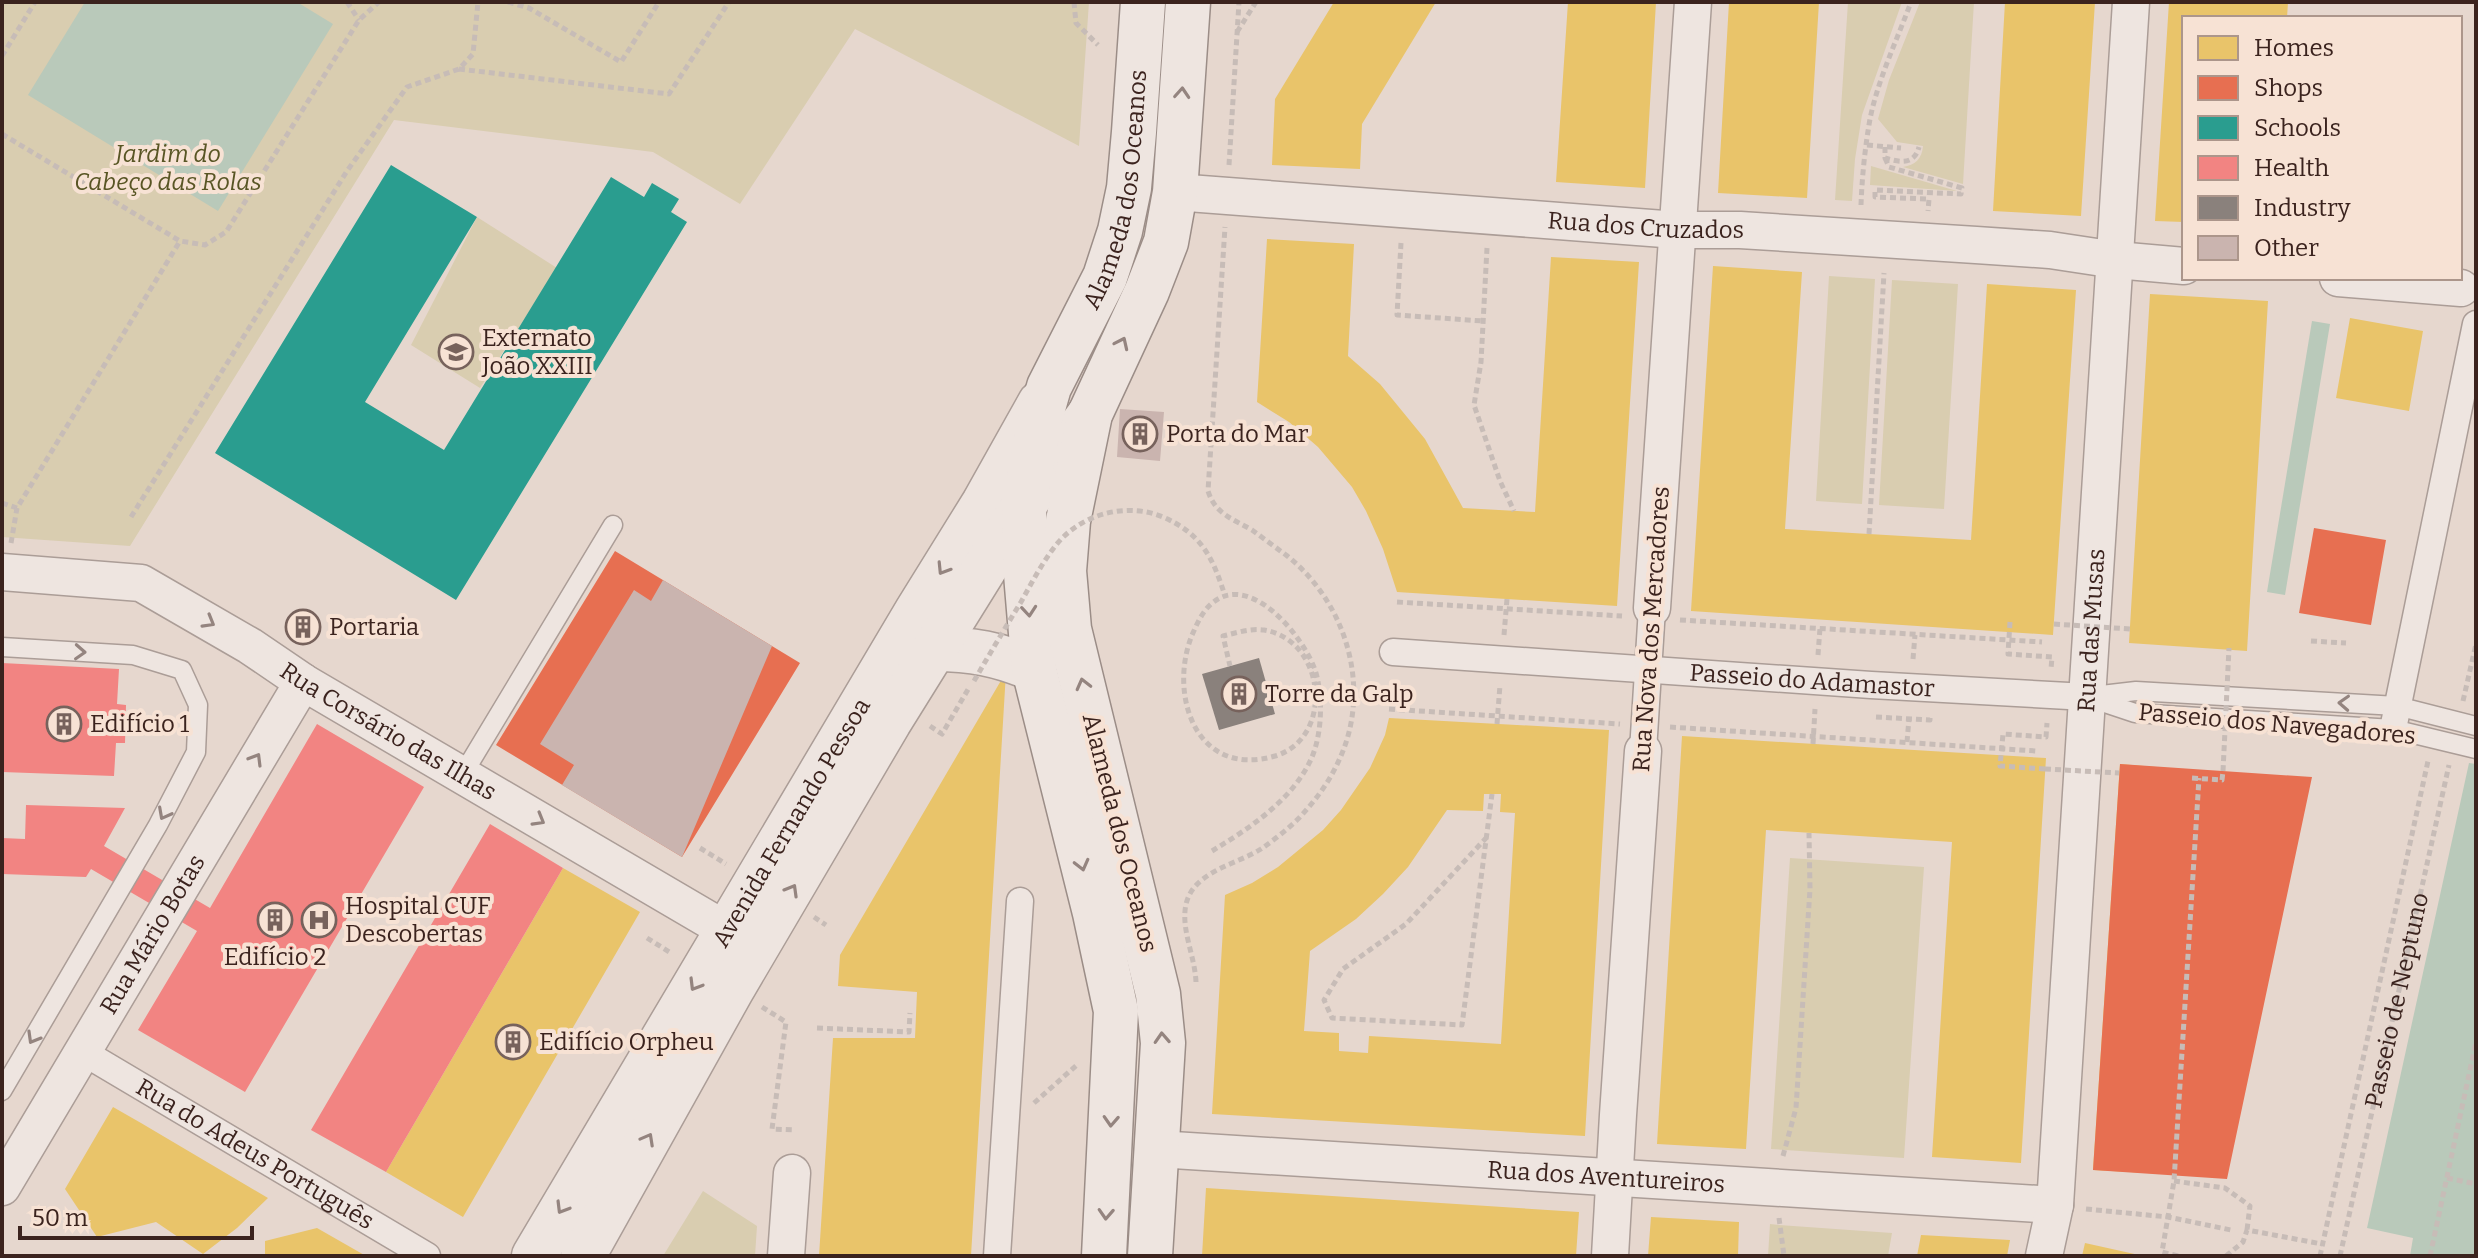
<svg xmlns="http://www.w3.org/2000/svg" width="2478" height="1258" font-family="Bitter,serif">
  <rect width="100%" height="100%" fill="#e6d7ce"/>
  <path fill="#d9cdb0" d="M2,2H1089L1079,146L855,29L740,204L653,152L394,120L130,546L2,537Z
    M1848,2H1902L1862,115L1855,159L1852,201L1835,200Z
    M1920,2H1974L1963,184L1903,167C1915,165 1922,159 1923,146L1897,142L1878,119L1889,80Z
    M1871,166L1957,191L1870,185Z
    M477,217L557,268L480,388L411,345Z
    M1829,276L1875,279L1862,504L1816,501Z
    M1892,280L1958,284L1944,509L1879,505Z
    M1790,858L1924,867L1904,1158L1771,1149Z
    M703,1191L757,1226L755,1256H663Z
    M1770,1224L1779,1225L1892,1233L1888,1256H1768Z"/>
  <path fill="#b9c9ba" d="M85,2H297L333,24L218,211L28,95Z
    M2312,321L2330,324L2285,595L2267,592Z
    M2469,763L2476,764V1256H2410L2413,1238L2367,1228Z"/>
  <path fill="#e9c46a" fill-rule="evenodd" d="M1334,2H1436L1362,124L1360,169L1272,165L1275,99Z
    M1568,2H1656L1645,188L1556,182Z
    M1729,2H1819L1807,198L1718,193Z
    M2005,2H2095L2081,216L1993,211Z
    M2169,2H2288L2287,18H2184V222L2155,221Z
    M1267,239L1354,244L1348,356L1380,384L1425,439L1463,508L1535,512L1551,257L1639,262L1617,606L1397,592L1383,549L1366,511L1352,487L1318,447L1289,422L1257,402Z
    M1713,266L1802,272L1785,529L1869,534L1971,540L1987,284L2076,290L2053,635L1691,611Z
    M2150,294L2268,301L2247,651L2129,643Z
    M2350,318L2423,331L2409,411L2336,398Z
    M1006,672L971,1256H819L833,1038H915L917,992L838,986L840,955Z
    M1389,718L1609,730L1585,1136L1212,1114L1225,895L1252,883L1278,867L1323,830L1341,810L1370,768L1385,735ZM1484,794H1501L1500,812L1515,813L1501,1044L1369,1036L1368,1053L1339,1051V1033L1304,1031L1310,951L1356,919L1383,894L1408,867L1447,810L1483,811Z
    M1682,736L2046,758L2021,1163L1932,1157L1952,842L1766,830L1746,1149L1657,1144Z
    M2120,764L2192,770L2166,1174L2093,1170Z
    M563,868L640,912L463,1217L386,1172Z
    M113,1107L141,1123L268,1198L237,1228L203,1254L156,1222L97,1237L65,1189Z
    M1206,1188L1579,1212L1576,1256H1202Z
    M1651,1217L1739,1222L1738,1256H1648Z
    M317,1228L366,1256H265V1241Z
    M1921,1235L2010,1240L2007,1256H1917Z
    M2085,1243L2139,1255V1256H2082Z"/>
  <path fill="#e76f51" d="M2314,528L2386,540L2371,625L2299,613Z
    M615,551L800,663L682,857L496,745Z
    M2120,764L2312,777L2227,1179L2093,1170Z"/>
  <path fill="#2a9d8f" d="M391,165L477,217L365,402L444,450L611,177L644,197L652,183L679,199L671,212L687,222L456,600L215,453Z
    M302,614L317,622L305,641L290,633Z"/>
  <path fill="#f28482" d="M2,663L119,669L117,704L126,705L125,743H116L114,776L2,772Z
    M317,724L424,787L245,1092L138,1030L197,931L91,869L86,877L2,874V838L25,839L26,805L125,808L104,846L210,908Z
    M490,824L563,868L386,1172L311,1130Z"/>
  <path fill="#8a817c" d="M1259,658L1275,714L1219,730L1202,674Z"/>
  <path fill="#cab4af" d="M1120,409L1164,412L1160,461L1117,457Z
    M663,580L772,646L682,857L562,785L574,765L540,744L634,590L651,601Z"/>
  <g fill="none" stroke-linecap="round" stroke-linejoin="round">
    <g stroke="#ab9d97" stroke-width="21">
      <path id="service" d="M2,647L133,655L182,670L198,705L196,752L158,825L2,1091
        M2093,696L2136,691L2397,706L2476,726
        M2087,697L2135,713L2393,729L2476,749
        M463,774L613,525"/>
    </g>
    <g stroke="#ab9d97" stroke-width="29">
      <g id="pedestrian">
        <path id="s2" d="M1393,652L1871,685L2087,697"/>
        <path d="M2393,729L2476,324"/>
        <path d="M1643,751L1652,608"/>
        <path id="s3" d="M83,1052L427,1256"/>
        <path d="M997,1256L1020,901"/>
      </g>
    </g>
    <g stroke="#ab9d97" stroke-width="39">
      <g id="minor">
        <path id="s4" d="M1175,192L1677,230H1740L1976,245L2050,250L2116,260L2184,266"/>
        <path d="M2338,278L2461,288"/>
        <path id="s5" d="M2,572L141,583L250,646L303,682L750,944"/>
        <path d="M1652,608L1693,2"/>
        <path id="s6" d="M1157,1149L2055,1205"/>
        <path id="s7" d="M2,1187L303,682"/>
        <path d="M786,1256L792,1173"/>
        <path d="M1610,1256L1618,1115L1643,751"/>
        <path id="s8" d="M2044,1256L2055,1205L2131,2"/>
      </g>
    </g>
    <g stroke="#ab9d97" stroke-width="47">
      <g id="tertiary">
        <path d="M934,649C972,649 998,654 1034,669"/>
        <path id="s9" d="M534,1256L917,611L984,503L1040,403"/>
        <path d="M583,1256L732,989L889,722L1024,505L1090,414"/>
      </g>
    </g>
    <g stroke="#9b8d87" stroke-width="47">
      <g id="secondary">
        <path id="s10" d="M1104,1256L1116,1011L1095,913L1034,669L1026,574L1024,505L1040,419L1049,387L1105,277L1120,231L1129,188L1134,132L1143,2"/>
        <path d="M1150,1256L1163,1043L1158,994L1069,629L1064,571L1068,521L1090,414L1147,291L1166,242L1175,192L1188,2"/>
      </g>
    </g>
    <g stroke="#c7bcb7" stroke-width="5" stroke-dasharray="6 4" stroke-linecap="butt">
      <path d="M347,2L359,20"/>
      <path d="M508,2L529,8L621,62L659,2"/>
      <path d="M1074,2L1076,23L1098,45"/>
      <path d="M1237,32L1256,2"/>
      <path d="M2,56L35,2"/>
      <path d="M459,69L669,94L729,2"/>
      <path d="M2,134L180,241L205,245L226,232L359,20L379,2"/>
      <path d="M1867,145L1901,148"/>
      <path d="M1885,147V158C1899,162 1914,166 1919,147"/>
      <path d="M1885,158L1889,167L1962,188L1961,194L1875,190V197L1929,199L1928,211"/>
      <path d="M1229,165L1239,2"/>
      <path d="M1861,205C1862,177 1865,147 1870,119C1878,79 1897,40 1911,2"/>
      <path d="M1401,243L1397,315L1483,321"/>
      <path d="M1487,248L1481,362L1474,405L1500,481L1514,511"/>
      <path d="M2,503L17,508L180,241"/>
      <path d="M131,517L347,171L407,87L459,69L473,54L478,2"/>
      <path d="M1869,534L1884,273"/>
      <path d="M11,543L17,508"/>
      <path d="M1397,602L1622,616"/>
      <path d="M1680,620L2042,642"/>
      <path d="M2010,622L2008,654L2052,657L2051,669"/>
      <path d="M1504,635L1507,599"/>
      <path d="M2311,641L2346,643"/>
      <path d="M1818,655L1820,628"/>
      <path d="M1913,659L1915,635"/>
      <path d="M2463,701L2476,644"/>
      <path d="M1389,709L1620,724"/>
      <path d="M1876,717L1930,720V716"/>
      <path d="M1497,724L1500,685"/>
      <path d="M930,726L942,734L970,686"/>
      <path d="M1670,727L2036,751"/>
      <path d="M1907,742L1909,719"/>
      <path d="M1813,744L1815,709"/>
      <path d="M2045,769L2000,766L2003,734L2046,737L2047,723"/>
      <path d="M2192,778L2222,780L2223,771"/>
      <path d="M1487,837L1406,924L1343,969L1324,1000L1332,1018L1462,1025L1492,794"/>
      <path d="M700,848L726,864"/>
      <path d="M1212,851C1250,828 1294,799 1312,757C1322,733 1323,698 1316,673C1306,639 1250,569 1211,604C1202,612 1197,624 1192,635C1168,695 1196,779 1275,756C1335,738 1326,640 1264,630C1250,628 1236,633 1223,636L1230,666"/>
      <path d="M814,917L826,925"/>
      <path d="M647,938L671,953"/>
      <path d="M1196,982C1195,958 1183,934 1185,911C1188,872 1234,866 1261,849C1274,840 1288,829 1299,818C1316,800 1330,781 1340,758C1372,687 1346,602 1286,555C1275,547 1263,538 1252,530C1233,519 1215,514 1208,491L1225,227"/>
      <path d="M762,1007L786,1022L772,1129L795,1130"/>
      <path d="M817,1028L909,1032L910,1013"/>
      <path d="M1034,1103L1078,1064"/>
      <path d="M1783,1156L1796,1108L1810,889L1809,833"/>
      <path d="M2447,1178L2476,1184"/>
      <path d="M2174,1181L2225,1188L2250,1206L2247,1230"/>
      <path d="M2086,1209L2168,1217L2231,1230"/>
      <path d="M1779,1218L1784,1256"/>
      <path d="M2178,1256L2162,1252L2174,1181L2199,778"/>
      <path d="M2226,1256L2243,1242L2247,1230L2322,1244"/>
      <path d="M2320,1256L2428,761"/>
      <path id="s1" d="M2340,1256L2449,765"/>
      <path d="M2430,1256L2476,1042"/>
    </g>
    <use href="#service" stroke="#eee5e0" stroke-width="18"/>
    <use href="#pedestrian" stroke="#eee5e0" stroke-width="26"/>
    <use href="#minor" stroke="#eee5e0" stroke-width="36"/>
    <use href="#tertiary" stroke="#eee5e0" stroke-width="44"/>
    <use href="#secondary" stroke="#eee5e0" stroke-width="44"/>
    <path stroke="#c7bcb7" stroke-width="5" stroke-dasharray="6 4" stroke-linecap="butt" d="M2054,624L2130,629
      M974,681C989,655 1005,628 1021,602C1031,584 1041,565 1053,549C1077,515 1125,501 1163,517C1202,534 1213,558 1225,596
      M2045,769L2119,773
      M2223,771L2229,648"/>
  </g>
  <defs><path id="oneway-chevron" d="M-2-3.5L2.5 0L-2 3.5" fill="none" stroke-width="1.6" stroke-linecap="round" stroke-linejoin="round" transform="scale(2)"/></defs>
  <g stroke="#94847f">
    <use href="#oneway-chevron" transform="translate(1182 93) rotate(-86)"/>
    <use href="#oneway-chevron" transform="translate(1122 343) rotate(-65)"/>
    <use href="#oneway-chevron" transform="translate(943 569) rotate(122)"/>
    <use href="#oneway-chevron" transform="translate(1029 611) rotate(85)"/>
    <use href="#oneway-chevron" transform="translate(209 622) rotate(30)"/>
    <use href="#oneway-chevron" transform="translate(80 652) rotate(3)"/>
    <use href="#oneway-chevron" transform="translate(1083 684) rotate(-104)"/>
    <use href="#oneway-chevron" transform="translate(2344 703) rotate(-177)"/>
    <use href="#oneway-chevron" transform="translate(256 759) rotate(-59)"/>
    <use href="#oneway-chevron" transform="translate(164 814) rotate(118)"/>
    <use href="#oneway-chevron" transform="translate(539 820) rotate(30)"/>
    <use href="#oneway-chevron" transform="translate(1082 865) rotate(76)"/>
    <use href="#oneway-chevron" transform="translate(792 890) rotate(-60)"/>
    <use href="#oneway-chevron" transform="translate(695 985) rotate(121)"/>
    <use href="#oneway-chevron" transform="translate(33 1038) rotate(120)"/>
    <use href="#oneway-chevron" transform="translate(1162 1038) rotate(-93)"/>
    <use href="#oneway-chevron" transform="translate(1111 1121) rotate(93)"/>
    <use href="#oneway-chevron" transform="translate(648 1139) rotate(-61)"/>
    <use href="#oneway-chevron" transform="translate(562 1208) rotate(121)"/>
    <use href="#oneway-chevron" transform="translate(1106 1214) rotate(93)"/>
  </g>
  <defs>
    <g id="school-ring" transform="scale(1.8)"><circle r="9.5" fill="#f7e2d4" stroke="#77625c" stroke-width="1.5"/><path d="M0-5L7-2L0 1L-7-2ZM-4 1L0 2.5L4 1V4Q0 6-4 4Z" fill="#77625c"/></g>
    <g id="building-ring" transform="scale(1.8)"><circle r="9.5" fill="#f7e2d4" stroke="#77625c" stroke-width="1.5"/><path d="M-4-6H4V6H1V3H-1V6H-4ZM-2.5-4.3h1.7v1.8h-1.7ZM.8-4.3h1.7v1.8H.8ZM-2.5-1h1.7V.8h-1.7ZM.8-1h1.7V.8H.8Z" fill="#77625c"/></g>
    <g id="hospital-ring" transform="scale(1.8)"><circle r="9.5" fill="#f7e2d4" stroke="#77625c" stroke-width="1.5"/><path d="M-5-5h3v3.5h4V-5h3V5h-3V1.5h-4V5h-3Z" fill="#77625c"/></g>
  </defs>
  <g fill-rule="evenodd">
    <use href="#school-ring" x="456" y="352"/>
    <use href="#building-ring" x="1140" y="434"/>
    <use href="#building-ring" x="303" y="627"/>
    <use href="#building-ring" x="1239" y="694"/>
    <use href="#building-ring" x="64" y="724"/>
    <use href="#building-ring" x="275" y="920"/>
    <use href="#hospital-ring" x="319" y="920"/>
    <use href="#building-ring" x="513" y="1042"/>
  </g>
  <g text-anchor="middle" stroke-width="8" stroke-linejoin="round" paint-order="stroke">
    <g font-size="24" font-style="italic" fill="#585524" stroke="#f7e2d4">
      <text x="168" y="162">Jardim do<tspan x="168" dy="28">Cabeço das Rolas</tspan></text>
    </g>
    <g font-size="24" fill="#3b231e" stroke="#f7e2d4">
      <text dy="8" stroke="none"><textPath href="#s10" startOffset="1094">Alameda dos Oceanos</textPath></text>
      <text dy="8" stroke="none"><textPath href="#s4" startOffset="472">Rua dos Cruzados</textPath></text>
      <text transform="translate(1651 629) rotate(-86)" y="8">Rua Nova dos Mercadores</text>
      <text dy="8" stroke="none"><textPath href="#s8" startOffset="628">Rua das Musas</textPath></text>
      <text dy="8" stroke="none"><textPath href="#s2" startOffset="420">Passeio do Adamastor</textPath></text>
      <text transform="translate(2277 724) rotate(5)" y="8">Passeio dos Navegadores</text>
      <text dy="8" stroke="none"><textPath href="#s5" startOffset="428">Rua Corsário das Ilhas</textPath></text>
      <text dy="8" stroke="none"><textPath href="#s9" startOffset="504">Avenida Fernando Pessoa</textPath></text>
      <text transform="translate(1120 833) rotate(76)" y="8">Alameda dos Oceanos</text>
      <text dy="8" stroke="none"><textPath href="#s7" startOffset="294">Rua Mário Botas</textPath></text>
      <text dy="8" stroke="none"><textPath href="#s1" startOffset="262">Passeio de Neptuno</textPath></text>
      <text dy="8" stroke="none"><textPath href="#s3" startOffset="200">Rua do Adeus Português</textPath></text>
      <text dy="8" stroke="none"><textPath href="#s6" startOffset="450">Rua dos Aventureiros</textPath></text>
    </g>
    <g font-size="24" fill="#3b231e" stroke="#f7e2d4" text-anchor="start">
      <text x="482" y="346">Externato<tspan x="482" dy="28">João XXIII</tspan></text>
      <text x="1166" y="442">Porta do Mar</text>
      <text x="329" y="635">Portaria</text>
      <text x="1265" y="702">Torre da Galp</text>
      <text x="90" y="732">Edifício 1</text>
      <text x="345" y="914">Hospital CUF<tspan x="345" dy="28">Descobertas</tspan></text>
      <text x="275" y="965" text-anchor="middle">Edifício 2</text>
      <text x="539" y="1050">Edifício Orpheu</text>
    </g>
  </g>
  <rect width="2478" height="1258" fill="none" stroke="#3b231e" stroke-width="8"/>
  <rect x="2182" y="16" width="280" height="264" fill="#f7e2d4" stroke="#ac968b" stroke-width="2"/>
  <rect x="2198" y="36" width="40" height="24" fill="#e9c46a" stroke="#ac968b" stroke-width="2"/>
  <text x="2254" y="56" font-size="24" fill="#3b231e">Homes</text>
  <rect x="2198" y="76" width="40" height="24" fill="#e76f51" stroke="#ac968b" stroke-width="2"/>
  <text x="2254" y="96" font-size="24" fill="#3b231e">Shops</text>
  <rect x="2198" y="116" width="40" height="24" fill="#2a9d8f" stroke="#ac968b" stroke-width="2"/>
  <text x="2254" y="136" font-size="24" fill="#3b231e">Schools</text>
  <rect x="2198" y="156" width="40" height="24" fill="#f28482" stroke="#ac968b" stroke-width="2"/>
  <text x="2254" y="176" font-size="24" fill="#3b231e">Health</text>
  <rect x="2198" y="196" width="40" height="24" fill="#8a817c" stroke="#ac968b" stroke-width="2"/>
  <text x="2254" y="216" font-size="24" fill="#3b231e">Industry</text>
  <rect x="2198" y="236" width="40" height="24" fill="#cab4af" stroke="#ac968b" stroke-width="2"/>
  <text x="2254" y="256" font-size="24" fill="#3b231e">Other</text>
  <path d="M20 1226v12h232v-12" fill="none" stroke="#3b231e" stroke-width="4"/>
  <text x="32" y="1226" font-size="24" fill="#3b231e" stroke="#f7e2d4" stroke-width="6" paint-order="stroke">50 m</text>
</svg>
